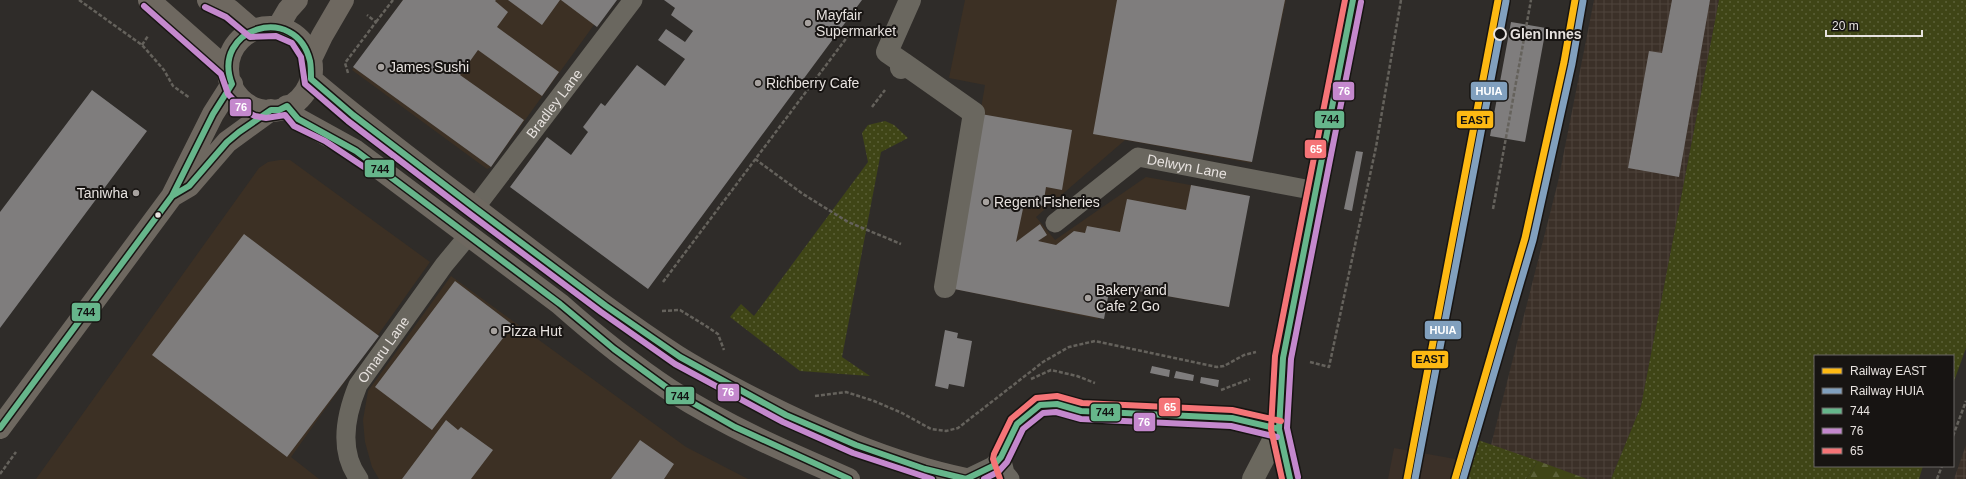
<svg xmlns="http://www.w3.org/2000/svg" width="1966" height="479" font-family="Helvetica,sans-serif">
  <defs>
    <pattern id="industrial-grid" width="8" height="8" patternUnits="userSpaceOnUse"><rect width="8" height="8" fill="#3b3028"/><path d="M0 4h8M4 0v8" fill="none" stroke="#4e443c"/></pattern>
    <pattern id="grass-dots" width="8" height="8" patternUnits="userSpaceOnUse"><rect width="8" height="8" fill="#3f4516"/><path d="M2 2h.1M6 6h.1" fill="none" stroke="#5b6037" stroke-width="1.8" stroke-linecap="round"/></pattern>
    <pattern id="forest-firs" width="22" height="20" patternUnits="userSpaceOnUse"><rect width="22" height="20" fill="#3f4516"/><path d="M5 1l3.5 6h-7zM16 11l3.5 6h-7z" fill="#5b6037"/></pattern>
  </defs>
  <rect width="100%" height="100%" fill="#2f2c29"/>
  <path fill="#3c3024" d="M403,0H612L491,167L487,169L352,70Z
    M965,0H1286L1251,163L1125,140L1036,217L1055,240L1146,177L1246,195L1229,307L1107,286L1098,319L949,288L970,174L985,85L949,78Z
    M280,160H290L430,262L291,457L319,479H36L259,168L268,162Z
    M451,276L686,447L748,479H379L372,467L365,442L363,420L368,391Z"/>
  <path fill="url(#industrial-grid)" d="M1594,0H1719L1641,406L1611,479H1587L1491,445L1558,182Z
    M1966,445V479H1954Z"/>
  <path fill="#3b3028" d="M1394,448L1472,462L1468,479H1388Z"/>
  <path fill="url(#grass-dots)" d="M1719,0H1966V348L1953,384V356H1815V466H1923L1919,479H1611L1641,406Z
    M885,121L894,125L908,138L881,152L842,357L870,376L800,371L730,317L741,304L754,316L868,162L862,133L868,125Z
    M1478,440L1538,461L1526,479H1468Z"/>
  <path fill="url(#forest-firs)" d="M1538,461L1587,479H1526Z"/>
  <path fill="#7f7d7d" d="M403,0H496L495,1L508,12L497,27L559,72L542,96L478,50L460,75L524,120L491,167L353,67Z
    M508,0H560L542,25Z
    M561,0H617L597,27Z
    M664,0H862L648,289L510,187L547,137L571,155L588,132L583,127L601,103L605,106L637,65L665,86L685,59L658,40L666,29L685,42L693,31L671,15L675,8Z
    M1117,0H1285L1252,162L1093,134Z
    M1672,0H1710L1679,177L1628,168L1649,51L1662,53Z
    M1511,22L1546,28L1525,142L1490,136Z
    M92,90L147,131L0,328V212Z
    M981,114L1072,130L1062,190L1046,187L1043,206L1024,204L1016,242L1040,224L1047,235L1038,241L1056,245L1074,231L1085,233L1087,226L1120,232L1127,199L1186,210L1191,185L1250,196L1229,307L1110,286L1104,319L949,288Z
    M1356,151L1363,152L1352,211L1344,209Z
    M244,234L379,336L287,457L152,355Z
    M455,281L513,325L432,430L375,387Z
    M945,330L958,333L957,338L972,341L964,387L949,384L948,389L935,386Z
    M1152,366L1170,370L1169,377L1150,373Z
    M1176,371L1194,375L1193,381L1174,378Z
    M1201,377L1219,380L1218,387L1200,383Z
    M446,420L458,430L461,427L493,450L471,479H402Z
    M640,440L674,464L664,479H611Z"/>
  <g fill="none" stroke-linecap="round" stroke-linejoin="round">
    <path stroke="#65625c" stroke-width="2.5" stroke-dasharray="4 2" stroke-linecap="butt" d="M79,0L142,45L164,70L173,86L190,98
      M376,22L393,0
      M142,45L148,36
      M348,73L345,63L376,22L367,15
      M872,107L885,90
      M755,159L803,194L848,222L901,244
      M1493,209L1531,0
      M663,282L854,28L864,35
      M662,311L680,310L706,326L718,334L724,350
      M1310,362L1329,367L1376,147L1401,0
      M1031,379L1051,370L1077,376L1095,383
      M1221,390L1250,379
      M815,396L846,392L874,401L902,413L931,429L946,431L958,428L1043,362L1069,347L1095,341L1217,367L1224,366L1244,355L1256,352
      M1953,436L1966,401
      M0,474L16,452
      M1937,479L1942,466"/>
    <g stroke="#6a675f" stroke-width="19">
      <path id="s1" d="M475,208L633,0"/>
      <path id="s2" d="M1055,223L1138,157L1316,191"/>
      <path d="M1001,457L1005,473L1010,479"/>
      <path id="s3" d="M359,479C338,451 346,414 358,385L444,265L468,236"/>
      <path d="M966,479L993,466L1001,457L1017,424L1040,405L1057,404L1081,411L1232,418L1279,429"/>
    </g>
    <path stroke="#6a675f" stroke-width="22" d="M903,63L974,113L945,287
      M901,68L903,63L887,52L910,0"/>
    <path stroke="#6e6860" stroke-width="22" d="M149,0L228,70
      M208,0L230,10L253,30
      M278,27L288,10L297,0
      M228 69a42 42 0 1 1 84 0a42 42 0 1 1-84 0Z
      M311,59L322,36L343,0
      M311,79C373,132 439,180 504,230C561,273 617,317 677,356C699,370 722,382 745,394C815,430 889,463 966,479
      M232,84L213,114L172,196L189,186L227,142L271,110
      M287,106L298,119L356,151L560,304C595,335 631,364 670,390C726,426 788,453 849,479
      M0,428L172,196"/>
    <path stroke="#6b685e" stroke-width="22" d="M1253,479L1279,429
      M1290,479L1279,429L1283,358L1353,0"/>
    <g stroke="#171412" stroke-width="9">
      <path id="bus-1" d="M0,428L172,196
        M849,479L735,427L670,390L614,349L560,304L356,151L298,119L287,106L279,110H271L239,132L227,142L189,186L172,196L213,114L232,84C210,28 296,2 310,61C311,66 311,73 311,79L353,115L475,208L606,306L680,357L786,415L856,445L925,469L966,479
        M966,479L993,466L1001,457L1017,424L1040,405L1057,404L1081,411L1232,418L1279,429
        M1290,479L1279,429L1283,358L1353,0"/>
    </g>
    <g stroke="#171412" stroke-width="9">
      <path id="bus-2" d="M144,6L221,74L228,94L243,110L255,116L266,118L285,115L294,126L325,141L364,167
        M205,7L226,17L250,37L276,36L292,43L301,57L305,84L348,121L470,214L601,312L675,364L783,422L853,453L932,479
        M1298,477L1287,428L1291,359L1361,2
        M984,479L998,472L1007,462L1023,429L1043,413L1056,412L1081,419L1231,426L1277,437"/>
    </g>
    <g stroke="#171412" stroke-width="9">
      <path id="bus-3" d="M1000,479L993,459L994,454L1011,419L1036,398L1057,396L1082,403L1232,410L1281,421
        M1282,479L1271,429L1275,356L1345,0"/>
    </g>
    <use href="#bus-1" stroke="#66b68b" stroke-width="6"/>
    <use href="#bus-2" stroke="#c488cd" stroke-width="6"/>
    <use href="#bus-3" stroke="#f57477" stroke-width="6"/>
    <g stroke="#171412" stroke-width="10">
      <path id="rail-1" d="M1407,479L1498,0
        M1455,479L1525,238L1564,62L1575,0"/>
    </g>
    <g stroke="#171412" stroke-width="10">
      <path id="rail-2" d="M1415,479L1506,1
        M1463,479L1533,240L1572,64L1583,1"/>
    </g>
    <use href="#rail-1" stroke="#fdb913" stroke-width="7"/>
    <use href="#rail-2" stroke="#81a0be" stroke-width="7"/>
  </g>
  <g fill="#a7a29f" stroke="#171412" stroke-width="1.5">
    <circle cx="808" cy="23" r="4"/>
    <circle cx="381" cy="67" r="4"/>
    <circle cx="758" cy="83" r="4"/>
    <circle cx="136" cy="193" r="4"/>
    <circle cx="986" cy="202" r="4"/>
    <circle cx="1088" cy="298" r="4"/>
    <circle cx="494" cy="331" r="4"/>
  </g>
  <circle fill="#171412" stroke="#e7e2df" stroke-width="2" cx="1500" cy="34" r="6"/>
  <circle fill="#e7e2df" stroke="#171412" stroke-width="1.5" cx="158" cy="215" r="3.5"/>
  <g text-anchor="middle" stroke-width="4" stroke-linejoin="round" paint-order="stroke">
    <g font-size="14" fill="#e7e2df" stroke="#171412" text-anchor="start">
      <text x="816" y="20">Mayfair<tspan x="816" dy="16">Supermarket</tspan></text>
      <text x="389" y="72">James Sushi</text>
      <text x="766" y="88">Richberry Cafe</text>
      <text x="128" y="198" text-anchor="end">Taniwha</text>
      <text x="994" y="207">Regent Fisheries</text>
      <text x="1096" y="295">Bakery and<tspan x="1096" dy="16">Cafe 2 Go</tspan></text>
      <text x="502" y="336">Pizza Hut</text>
    </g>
    <g font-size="14" font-weight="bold" fill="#e7e2df" stroke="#171412" text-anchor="start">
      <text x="1510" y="39">Glen Innes</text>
    </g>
    <g font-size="14" fill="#e7e2df" stroke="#171412">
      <text dy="5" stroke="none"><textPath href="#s1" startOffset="131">Bradley Lane</textPath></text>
      <text dy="5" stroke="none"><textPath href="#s2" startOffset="156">Delwyn Lane</textPath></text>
      <text dy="5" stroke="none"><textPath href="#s3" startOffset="142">Omaru Lane</textPath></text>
    </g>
  </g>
  <g stroke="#171412" stroke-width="1.5">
    <rect x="1470" y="81" width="38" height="20" rx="4" fill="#81a0be"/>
    <rect x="1332" y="81" width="23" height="20" rx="4" fill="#c488cd"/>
    <rect x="229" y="98" width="23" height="19" rx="4" fill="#c488cd"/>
    <rect x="1314" y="110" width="31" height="19" rx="4" fill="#66b68b"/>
    <rect x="1456" y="110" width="38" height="19" rx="4" fill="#fdb913"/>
    <rect x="1304" y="139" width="23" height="20" rx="4" fill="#f57477"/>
    <rect x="364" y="159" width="31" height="19" rx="4" fill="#66b68b"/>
    <rect x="71" y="302" width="30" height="20" rx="4" fill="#66b68b"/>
    <rect x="1424" y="320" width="38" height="20" rx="4" fill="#81a0be"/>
    <rect x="1411" y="350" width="38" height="19" rx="4" fill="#fdb913"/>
    <rect x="717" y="383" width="23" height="19" rx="4" fill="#c488cd"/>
    <rect x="665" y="386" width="30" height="19" rx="4" fill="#66b68b"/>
    <rect x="1158" y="397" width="23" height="20" rx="4" fill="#f57477"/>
    <rect x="1090" y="403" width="31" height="19" rx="4" fill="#66b68b"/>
    <rect x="1133" y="412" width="23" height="20" rx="4" fill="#c488cd"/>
  </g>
  <g font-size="11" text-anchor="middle" font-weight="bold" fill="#fff">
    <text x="1489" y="95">HUIA</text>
    <text x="1344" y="95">76</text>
    <text x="241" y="111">76</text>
    <text x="1316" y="153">65</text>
    <text x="1443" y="334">HUIA</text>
    <text x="728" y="396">76</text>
    <text x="1170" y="411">65</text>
    <text x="1144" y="426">76</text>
  </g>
  <g font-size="11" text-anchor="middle" font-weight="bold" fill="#111">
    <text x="1330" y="123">744</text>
    <text x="1475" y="124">EAST</text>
    <text x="380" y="173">744</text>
    <text x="86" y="316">744</text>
    <text x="1430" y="363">EAST</text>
    <text x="680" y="400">744</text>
    <text x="1105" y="416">744</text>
  </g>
  <rect x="1814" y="355" width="140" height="112" fill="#171412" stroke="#6a6664"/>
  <rect x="1822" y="368" width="20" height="6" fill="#fdb913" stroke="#6a6664"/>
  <text x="1850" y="375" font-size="12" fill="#e7e2df">Railway EAST</text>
  <rect x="1822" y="388" width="20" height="6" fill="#81a0be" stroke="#6a6664"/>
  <text x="1850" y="395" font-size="12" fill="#e7e2df">Railway HUIA</text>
  <rect x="1822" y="408" width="20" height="6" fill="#66b68b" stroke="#6a6664"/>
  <text x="1850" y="415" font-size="12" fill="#e7e2df">744</text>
  <rect x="1822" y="428" width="20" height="6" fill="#c488cd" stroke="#6a6664"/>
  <text x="1850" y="435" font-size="12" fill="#e7e2df">76</text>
  <rect x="1822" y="448" width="20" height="6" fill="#f57477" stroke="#6a6664"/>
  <text x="1850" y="455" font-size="12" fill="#e7e2df">65</text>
  <path d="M1826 30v6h96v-6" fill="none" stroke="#e7e2df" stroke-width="2"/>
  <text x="1832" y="30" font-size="12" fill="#e7e2df" stroke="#171412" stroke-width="3" paint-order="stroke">20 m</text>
</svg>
